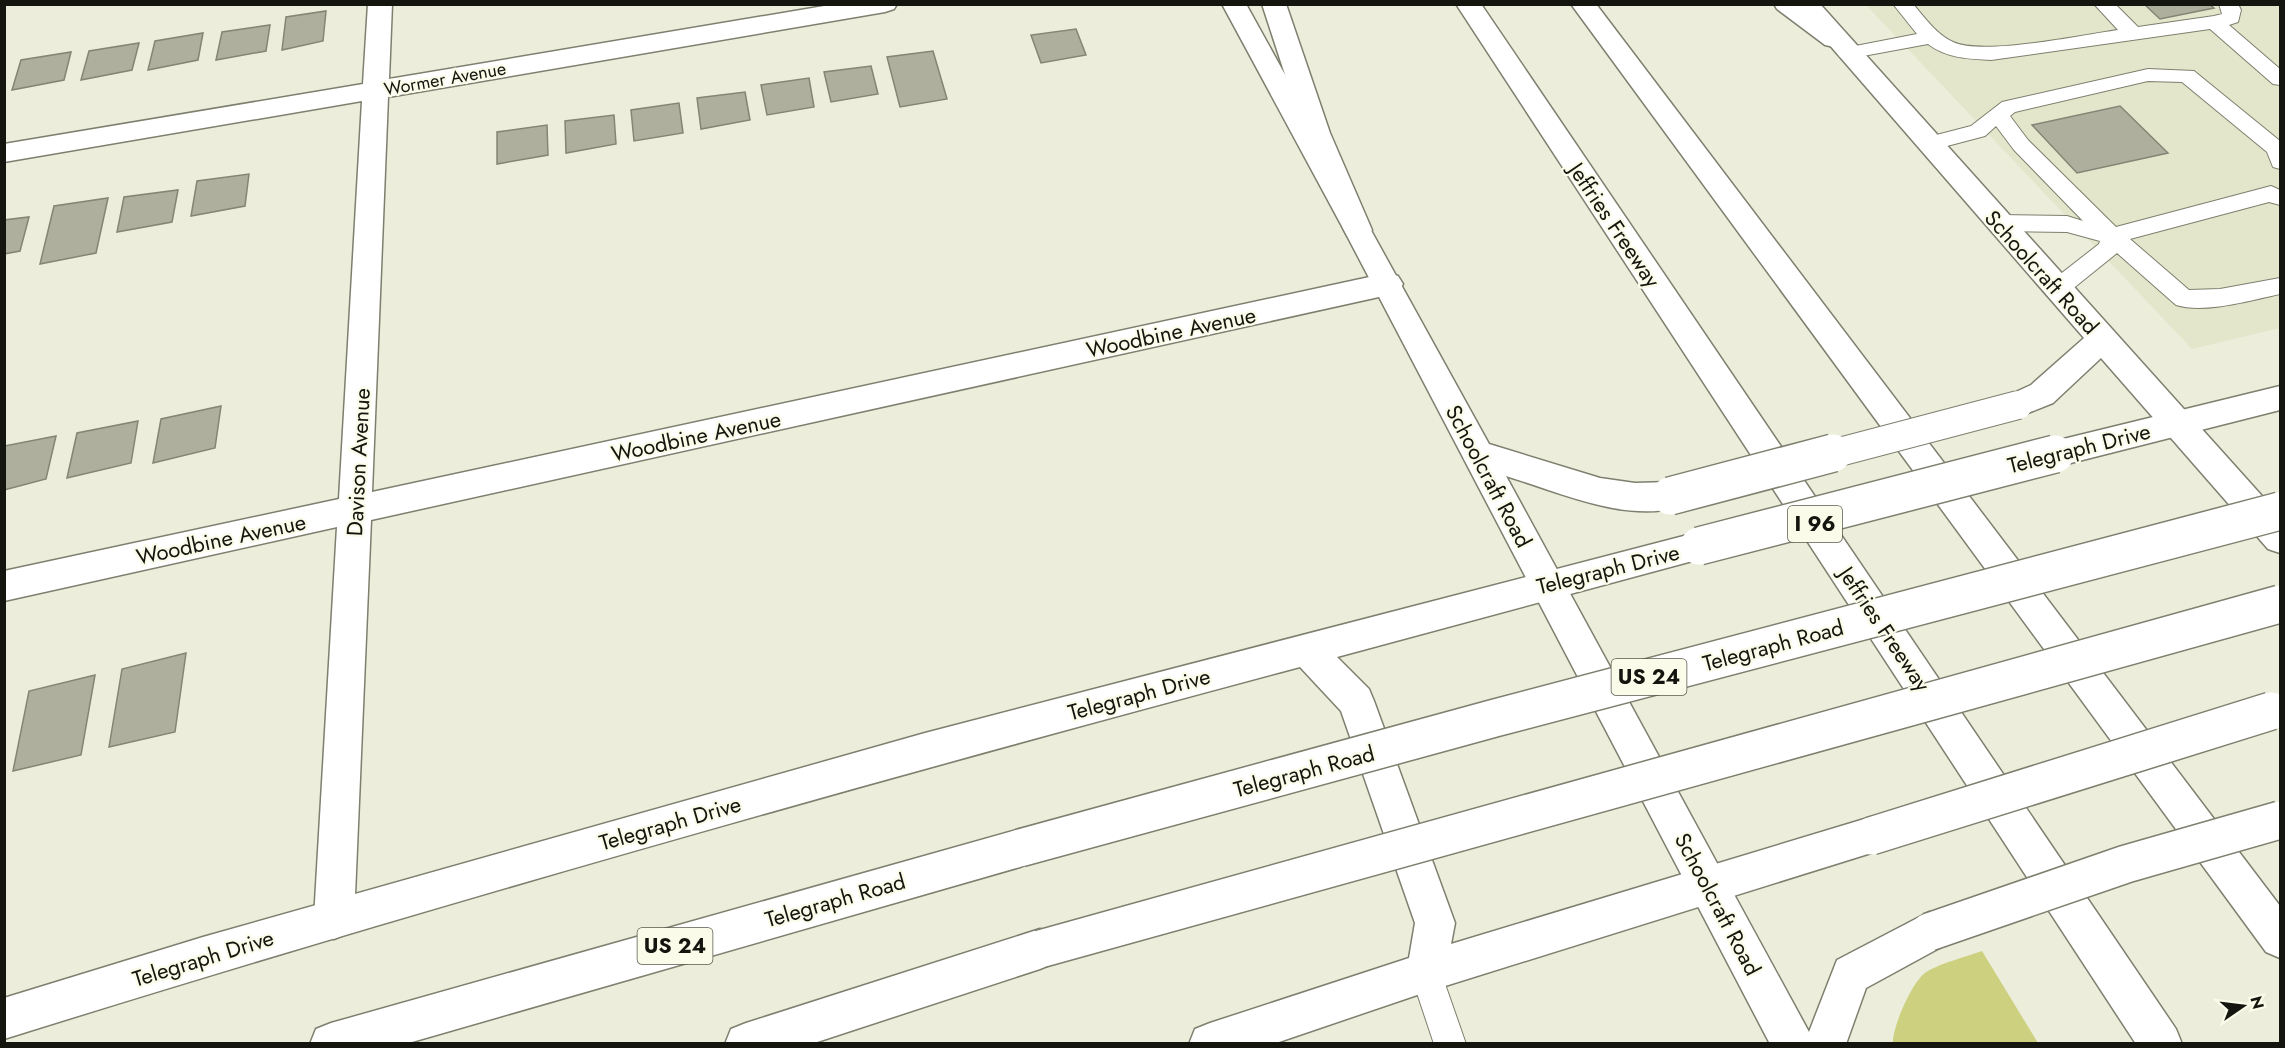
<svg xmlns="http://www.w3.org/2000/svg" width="2285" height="1048" font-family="Jost,sans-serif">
  <rect width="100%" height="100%" fill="#eceedb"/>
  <path fill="#e4e6cb" d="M1866,5H2280V328L2192,349Z"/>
  <path fill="#ccd07f" d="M1982,951L2038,1043H1893C1892,1028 1912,982 1925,973C1935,965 1968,956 1982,951Z"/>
  <path fill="#aeaf9d" stroke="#848574" stroke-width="1.5" d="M2144,4H2209L2214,8L2160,19Z
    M326,11L323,41L282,50L286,17Z
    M270,25L266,51L216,60L222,32Z
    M1076,29L1086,55L1041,63L1031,35Z
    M203,33L198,60L148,70L155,41Z
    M139,43L132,70L81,80L89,51Z
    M933,51L947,99L900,107L887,57Z
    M71,52L64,80L12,90L21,60Z
    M871,66L878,94L831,102L824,72Z
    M809,78L814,107L767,115L761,85Z
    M745,92L750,120L701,129L697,98Z
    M679,103L683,133L634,141L631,110Z
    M2120,106L2168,153L2077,173L2032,125Z
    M614,115L616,144L566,153L565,121Z
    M547,125L548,155L497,164V132Z
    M249,174L245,206L191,216L197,181Z
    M178,190L172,222L117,232L124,197Z
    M108,198L96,253L40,264L54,206Z
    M29,217L20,251L4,254V220Z
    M221,406L215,448L153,463L161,419Z
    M138,421L131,463L67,478L77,433Z
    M56,436L46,479L4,490V446Z
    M186,653L175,732L109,747L122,669Z
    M95,675L81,755L13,771L29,691Z"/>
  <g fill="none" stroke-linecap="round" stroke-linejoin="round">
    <g stroke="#7e7f6e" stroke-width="2">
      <path id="lane" d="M1893,4H1913C1925,18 1936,34 1953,42C1983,56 2082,35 2118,30L2094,4H2115L2138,27L2214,16L2222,14L2219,4H2238L2241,10L2238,22L2229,25L2280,69V85L2273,84L2210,29L1991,60C1969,59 1946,58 1928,44L1847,59L1840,57L1837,53L1840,49L1917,34Z
        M2148,69L2194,71L2280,141V169L2273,167L2267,152L2182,82L2148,81L2015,112L2010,116L2028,140L2116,227L2271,186L2280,190V205L2269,202L2130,239L2189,290L2220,289L2280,278V294C2252,300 2204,314 2176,305L2117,253L2065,295L2057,297L2049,295L2046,289L2049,283L2099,244L2100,241L2067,232L1998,231L1990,229L1987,223L1990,217L1998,215L2067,216L2083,221L2014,150L1996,126L1985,136L1928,151L1921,149L1918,144L1921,139L1971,126L2002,102Z
        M1426,956L1437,961L1466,1044H1434L1410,972L1415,961Z"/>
    </g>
    <g stroke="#7e7f6e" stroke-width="3">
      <path id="street" d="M368,4H392L389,79L836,4H897L894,9L885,12L388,97L372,492L1388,273L1398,276L1403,284L1398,292L1388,295L371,520L354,919L348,933L334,939L320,933L314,919L337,527L4,601V571L339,499L362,101L4,162V144L363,84Z"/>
    </g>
    <g stroke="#7e7f6e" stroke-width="3">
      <path id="secondary" d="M1222,4H1246L1489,444L1600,478L1635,483L1670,482L1682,486L1686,496L1682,506C1628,524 1558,492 1506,476L1809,1032L1837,960L1929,912L1943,918L1949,932L1943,946L1866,988L1846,1044H1770L1344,230Z
        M1794,4H1820L2280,516V553L2268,549L2101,358L2053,403L2018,417L2007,414L2002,405L2007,396L2031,385L2084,338Z"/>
    </g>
    <g stroke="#7e7f6e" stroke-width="3">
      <path id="primary" d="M2280,386V410L2055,467L2044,463L2039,454L2044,445L2055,441Z
        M1699,532L1711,536L1716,546L1711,556L1337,657L1369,689L1374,701L1455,923L1451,944L1871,817L1884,823L1890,836L1884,849L1426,992L1273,1044H1189L1195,1029L1210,1023L1409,958L1415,923L1341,711L1300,667C866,783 433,905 4,1039V998L203,937L925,733Z
        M1020,829L1034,835L1039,848L1034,861L1020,867L405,1044H310L316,1029L331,1023Z
        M1040,929L1054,935L1060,949L1054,963L1040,969L811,1044H725L731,1029L746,1023Z"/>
    </g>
    <g stroke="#7e7f6e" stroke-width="3">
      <path id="highway" d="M1262,4H1286L1330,133L1372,230L1368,237L1358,240L1348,237L1344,230L1304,133Z
        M1456,4H1481L2176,1029L2182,1044H2136Z
        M1571,4H1596L2280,906V958L2266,952Z
        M1774,4H1803L1843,33L1846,39L1843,45L1834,47L1825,45L1777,9Z"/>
    </g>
    <use href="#lane" fill="#fff" fill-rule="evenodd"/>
    <use href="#street" fill="#fff" fill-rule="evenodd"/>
    <use href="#secondary" fill="#fff" fill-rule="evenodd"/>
    <use href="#primary" fill="#fff" fill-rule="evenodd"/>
    <use href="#highway" fill="#fff" fill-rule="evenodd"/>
    <g stroke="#7e7f6e" stroke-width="30" stroke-linecap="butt">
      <path id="secondary-bridge-far1" d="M1828,455L2018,405"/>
    </g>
    <g stroke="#7e7f6e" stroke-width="40" stroke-linecap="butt">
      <path id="secondary-bridge" d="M1670,496L1833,453
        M1929,932L2126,864L2280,820"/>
    </g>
    <g stroke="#7e7f6e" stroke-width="30" stroke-linecap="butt">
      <path id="primary-bridge-far1" d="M2052,455L2055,454"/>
    </g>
    <g stroke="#7e7f6e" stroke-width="40" stroke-linecap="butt">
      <path id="primary-bridge" d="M1699,546L2055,454
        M1871,836L2271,711
        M1020,848L1495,718L2280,511
        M1040,949L2280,604"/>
    </g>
    <use href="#secondary-bridge-far1" stroke="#fff" stroke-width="28"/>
    <use href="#secondary-bridge" stroke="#fff" stroke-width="37"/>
    <use href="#primary-bridge-far1" stroke="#fff" stroke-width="28"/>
    <use href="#primary-bridge" stroke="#fff" stroke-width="37"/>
  </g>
  <g text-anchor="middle" stroke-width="4.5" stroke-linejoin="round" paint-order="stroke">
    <g font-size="18" fill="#14150e" stroke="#fafbe8">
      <text transform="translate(445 79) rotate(-10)" y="6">Wormer Avenue</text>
    </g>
    <g fill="#fafbe8" stroke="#595a4f" stroke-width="1.5">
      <rect x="1788" y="506" width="54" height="36" rx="4.5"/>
      <rect x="1611.5" y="659" width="75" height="36" rx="4.5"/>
      <rect x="637.5" y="928" width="75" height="36" rx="4.5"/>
    </g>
    <g font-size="21" font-weight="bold" fill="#14150e">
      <text x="1815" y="531">I 96</text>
      <text x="1649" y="684">US 24</text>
      <text x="675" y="953">US 24</text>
    </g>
    <g font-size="22" fill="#14150e" stroke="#fafbe8">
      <text transform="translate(1615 225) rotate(56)" y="8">Jeffries Freeway</text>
      <text transform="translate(2042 272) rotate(48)" y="8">Schoolcraft Road</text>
      <text transform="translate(1171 332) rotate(-12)" y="8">Woodbine Avenue</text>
      <text transform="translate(696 436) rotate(-12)" y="8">Woodbine Avenue</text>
      <text transform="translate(2079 448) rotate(-14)" y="8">Telegraph Drive</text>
      <text transform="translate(358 462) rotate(-87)" y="8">Davison Avenue</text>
      <text transform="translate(1489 476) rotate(62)" y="8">Schoolcraft Road</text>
      <text transform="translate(221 539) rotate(-12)" y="8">Woodbine Avenue</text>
      <text transform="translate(1608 569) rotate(-14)" y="8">Telegraph Drive</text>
      <text transform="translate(1885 629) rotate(56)" y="8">Jeffries Freeway</text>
      <text transform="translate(1773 645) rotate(-15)" y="8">Telegraph Road</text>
      <text transform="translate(1139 694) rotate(-15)" y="8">Telegraph Drive</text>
      <text transform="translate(1304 771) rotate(-15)" y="8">Telegraph Road</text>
      <text transform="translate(670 823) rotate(-16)" y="8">Telegraph Drive</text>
      <text transform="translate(835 900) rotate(-16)" y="8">Telegraph Road</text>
      <text transform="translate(1718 904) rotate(62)" y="8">Schoolcraft Road</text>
      <text transform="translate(203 958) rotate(-17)" y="8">Telegraph Drive</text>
    </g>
  </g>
  <rect width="2285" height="1048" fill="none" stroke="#14150e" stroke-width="12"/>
  <g transform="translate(2243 1006) rotate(76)" stroke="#fafbe8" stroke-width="4.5" paint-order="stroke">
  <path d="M0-4.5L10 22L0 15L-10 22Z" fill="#14150e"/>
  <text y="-9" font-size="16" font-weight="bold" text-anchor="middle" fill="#14150e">N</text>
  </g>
</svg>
